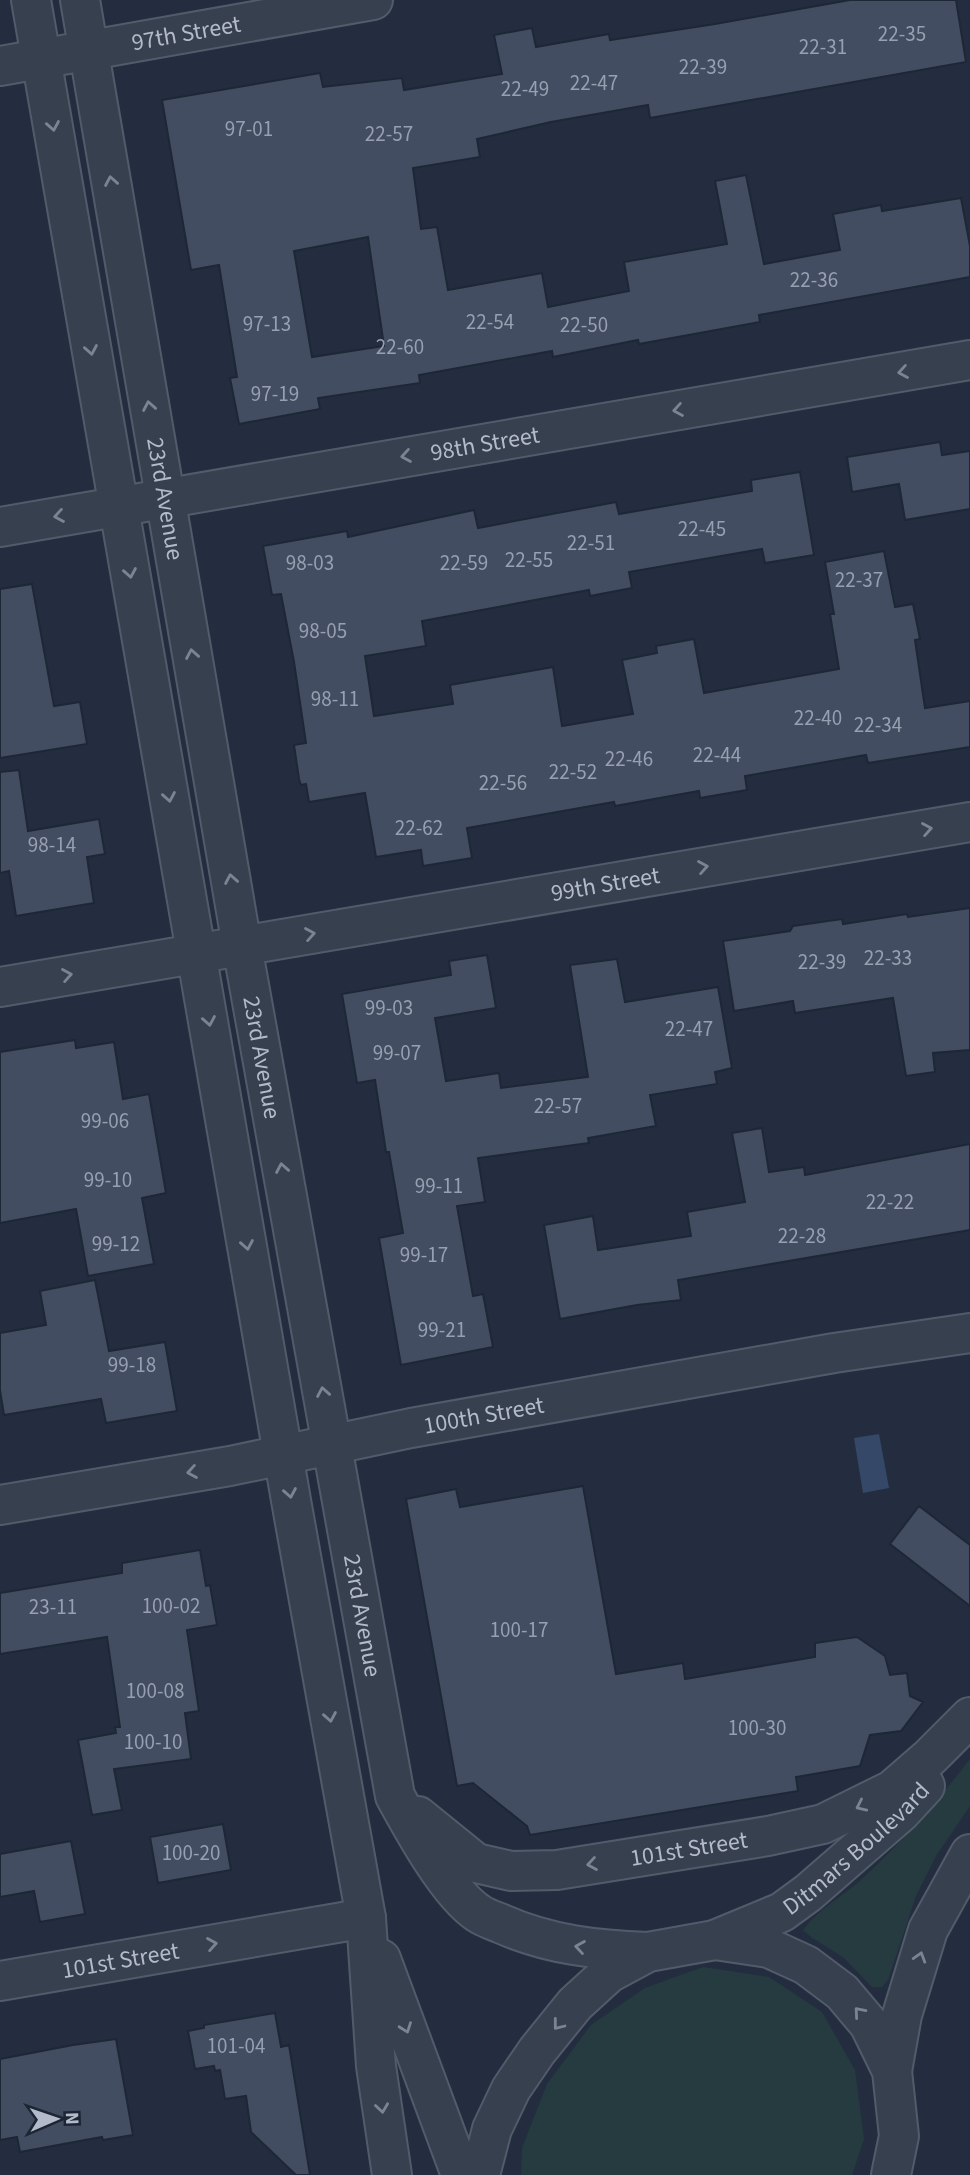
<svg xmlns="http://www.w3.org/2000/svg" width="970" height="2175" font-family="'Source Sans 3',sans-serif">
  <rect width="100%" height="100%" fill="#232d3f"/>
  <path fill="#253b40" d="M970,1759V1806L936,1856L916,1896L888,1980L882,1987H872L844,1958L811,1937L803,1930C818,1909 842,1897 861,1880C901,1843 937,1802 970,1759Z
    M703,1967L769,1977L822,2012L855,2070L864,2139L852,2175H521L522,2148L547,2084L591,2025L645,1988Z"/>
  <path fill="#364867" d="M879,1434L889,1488L863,1493L854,1438Z"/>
  <path fill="#424d61" stroke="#1e2736" stroke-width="2" fill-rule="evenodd" d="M850,0H956L966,62L650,118L648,105L551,122L477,139L480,157L413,168L421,229L437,227L448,290L542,273L548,307L629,291L624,262L727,244L715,181L746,175L764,264L840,250L833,214L881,205L882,211L961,198L970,246V277L759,315L760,322L639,344L638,340L553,357L552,351L419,375L420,383L318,398L320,409L239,424L230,378L237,377L219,265L191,270L162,100L320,73L323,87L402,78L404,90L502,74L494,35L532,28L536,47L609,34L610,40L715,24ZM368,237L384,346L312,357L294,251Z
    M940,442L942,455L970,451V509L905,520L899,484L852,492L847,457Z
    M800,472L814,555L765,563L762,549L629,572L632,588L590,596L589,590L422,621L426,646L365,656L374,716L453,704L450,685L553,667L562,726L633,714L622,660L657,653L656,646L694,639L704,693L839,669L830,614H834L825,562L884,551L895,607L913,604L920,639L915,640L925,708L970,701V747L868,763L866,755L745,776L747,790L700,798L699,791L615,806L614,802L467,828L472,858L423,866L421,850L376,857L365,793L309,802L306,784L301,785L299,779L294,745L306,743L294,662L281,594L272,595L263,546L347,531L348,537L474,510L478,528L616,502L619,514L752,491L751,480Z
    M32,584L54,706L80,702L87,744L0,758V589Z
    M19,770L28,831L99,819L105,854L87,857L94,903L16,916L9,871L0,873V772Z
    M970,908V1050L933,1053L935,1072L906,1076L893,998L795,1013L793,1001L734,1011L723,941L790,931L793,926L842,919L843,924L907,914L908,917Z
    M487,955L496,1008L435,1018L446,1081L499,1073L501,1088L588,1077L570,965L617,959L625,1002L718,987L732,1068L715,1072L717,1084L650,1095L656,1126L588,1138L589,1143L478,1158L485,1202L457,1206L473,1296L483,1294L493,1347L401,1365L379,1238L403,1233L389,1152H386L375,1080L357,1083L342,994L451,975L449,961Z
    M75,1040L76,1048L114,1042L123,1099L149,1094L166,1193L142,1198L154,1264L88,1276L76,1209L0,1223V1052Z
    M762,1128L769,1172L804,1167L805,1175L970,1144V1230L678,1280L681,1300L637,1305L560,1319L544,1225L593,1216L598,1250L691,1236L687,1212L745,1202L732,1133Z
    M95,1280L109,1351L165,1342L177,1411L106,1423L101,1399L4,1415L0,1390V1333L46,1325L40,1291Z
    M583,1486L616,1674L683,1663L685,1679L815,1657V1643L857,1637L885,1656L890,1675L907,1673L910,1696L923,1702L901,1731L870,1735L860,1766L796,1777L798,1791L530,1835L527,1826L473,1783L457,1786L406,1499L456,1489L460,1507Z
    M919,1506L970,1545V1606L890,1544Z
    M200,1550L206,1586L210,1585L217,1625L187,1630L199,1711L185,1713L191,1759L114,1769L122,1810L92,1815L78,1740L116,1733L115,1727H120L107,1637L0,1654V1593L122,1573V1563Z
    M223,1824L231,1870L158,1883L150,1837Z
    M71,1841L85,1914L40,1922L34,1891L0,1897V1854Z
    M275,2013L281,2047L289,2045L310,2175H296L251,2132L246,2096L225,2099L220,2070L215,2071L214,2066L195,2069L188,2031L204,2028V2025Z
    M116,2039L133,2135L103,2140L102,2137L20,2152L17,2137L0,2140V2059L73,2045Z"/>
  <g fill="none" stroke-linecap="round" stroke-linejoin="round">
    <g stroke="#525b6a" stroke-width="42">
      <g id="minor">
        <path d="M31,0L292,1506L366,1918L376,2066L392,2175"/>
        <path id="s1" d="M80,0L242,946L395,1796C413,1829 448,1893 478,1913C485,1918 495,1921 502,1924C549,1945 598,1950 648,1952"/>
        <path id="s2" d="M0,66L373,0"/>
        <path id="s3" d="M0,527L970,360"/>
        <path id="s4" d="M0,987L970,822"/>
        <path id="s5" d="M0,1505L230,1466L411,1428L834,1353L970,1333"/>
        <path id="s6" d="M418,1816L476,1863L511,1871L557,1870L768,1836L823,1824L892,1790L930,1757L970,1717"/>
        <path id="s7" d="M717,1939L782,1912L808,1893L900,1813L925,1786"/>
        <path d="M381,1959L461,2175"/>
        <path id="s8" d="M0,1981L366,1918"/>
        <path d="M892,2071L902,2015L928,1930L970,1854"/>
        <path d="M480,2175L492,2129L511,2089L537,2051L575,2004L609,1973L648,1952L715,1940L769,1948L806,1965L842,1992L869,2024L892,2071L899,2136L891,2175"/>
      </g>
    </g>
    <use href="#minor" stroke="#37404f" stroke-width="38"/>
  </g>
  <defs><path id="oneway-chevron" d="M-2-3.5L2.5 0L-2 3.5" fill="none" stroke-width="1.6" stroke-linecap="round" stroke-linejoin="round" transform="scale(1.75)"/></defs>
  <g stroke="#7b8493">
    <use href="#oneway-chevron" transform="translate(53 126) rotate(80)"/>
    <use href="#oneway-chevron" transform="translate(111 181) rotate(-100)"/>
    <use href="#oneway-chevron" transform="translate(91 350) rotate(80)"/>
    <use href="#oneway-chevron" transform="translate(903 372) rotate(170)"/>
    <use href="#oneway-chevron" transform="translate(149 406) rotate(-100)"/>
    <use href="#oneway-chevron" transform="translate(678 410) rotate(170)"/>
    <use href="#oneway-chevron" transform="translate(406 456) rotate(170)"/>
    <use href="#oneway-chevron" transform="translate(59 516) rotate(170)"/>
    <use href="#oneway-chevron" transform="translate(130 573) rotate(80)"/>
    <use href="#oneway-chevron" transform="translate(192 654) rotate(-100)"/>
    <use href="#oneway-chevron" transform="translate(169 797) rotate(80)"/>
    <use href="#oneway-chevron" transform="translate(927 829) rotate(-10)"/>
    <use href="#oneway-chevron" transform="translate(703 867) rotate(-10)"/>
    <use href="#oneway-chevron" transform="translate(231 879) rotate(-100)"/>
    <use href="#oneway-chevron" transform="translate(310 934) rotate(-10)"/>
    <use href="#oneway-chevron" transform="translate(67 975) rotate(-10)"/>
    <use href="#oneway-chevron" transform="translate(209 1021) rotate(80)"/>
    <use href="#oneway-chevron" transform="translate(282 1168) rotate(-100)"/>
    <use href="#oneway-chevron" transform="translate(247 1245) rotate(80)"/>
    <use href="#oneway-chevron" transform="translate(323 1392) rotate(-100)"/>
    <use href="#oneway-chevron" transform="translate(192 1472) rotate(170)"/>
    <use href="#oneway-chevron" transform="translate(290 1493) rotate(80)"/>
    <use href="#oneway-chevron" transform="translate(330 1717) rotate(80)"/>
    <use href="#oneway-chevron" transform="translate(861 1806) rotate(155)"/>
    <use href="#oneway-chevron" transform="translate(592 1864) rotate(171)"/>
    <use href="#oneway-chevron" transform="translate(212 1944) rotate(-10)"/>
    <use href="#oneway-chevron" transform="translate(580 1947) rotate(-171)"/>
    <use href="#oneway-chevron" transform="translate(920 1957) rotate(-73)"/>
    <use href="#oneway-chevron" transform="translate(859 2012) rotate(-131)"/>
    <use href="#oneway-chevron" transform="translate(558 2025) rotate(128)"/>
    <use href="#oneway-chevron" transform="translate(406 2028) rotate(70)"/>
    <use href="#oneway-chevron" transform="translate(382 2108) rotate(82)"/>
  </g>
  <g text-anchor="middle" stroke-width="6" stroke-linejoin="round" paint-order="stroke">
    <g font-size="21" fill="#97a0b0">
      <text x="902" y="41">22-35</text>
      <text x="823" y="54">22-31</text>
      <text x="703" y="74">22-39</text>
      <text x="594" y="90">22-47</text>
      <text x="525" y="96">22-49</text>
      <text x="249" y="136">97-01</text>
      <text x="389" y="141">22-57</text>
      <text x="814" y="287">22-36</text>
      <text x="490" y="329">22-54</text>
      <text x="267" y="331">97-13</text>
      <text x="584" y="332">22-50</text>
      <text x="400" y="354">22-60</text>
      <text x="275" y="401">97-19</text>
      <text x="702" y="536">22-45</text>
      <text x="591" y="550">22-51</text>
      <text x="529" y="567">22-55</text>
      <text x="310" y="570">98-03</text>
      <text x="464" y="570">22-59</text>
      <text x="859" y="587">22-37</text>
      <text x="323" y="638">98-05</text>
      <text x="335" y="706">98-11</text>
      <text x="818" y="725">22-40</text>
      <text x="878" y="732">22-34</text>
      <text x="717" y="762">22-44</text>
      <text x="629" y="766">22-46</text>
      <text x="573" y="779">22-52</text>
      <text x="503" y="790">22-56</text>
      <text x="419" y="835">22-62</text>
      <text x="52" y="852">98-14</text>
      <text x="888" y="965">22-33</text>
      <text x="822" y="969">22-39</text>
      <text x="389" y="1015">99-03</text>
      <text x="689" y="1036">22-47</text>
      <text x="397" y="1060">99-07</text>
      <text x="558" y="1113">22-57</text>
      <text x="105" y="1128">99-06</text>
      <text x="108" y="1187">99-10</text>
      <text x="439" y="1193">99-11</text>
      <text x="890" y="1209">22-22</text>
      <text x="802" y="1243">22-28</text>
      <text x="116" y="1251">99-12</text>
      <text x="424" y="1262">99-17</text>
      <text x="442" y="1337">99-21</text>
      <text x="132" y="1372">99-18</text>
      <text x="171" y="1613">100-02</text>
      <text x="53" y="1614">23-11</text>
      <text x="519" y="1637">100-17</text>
      <text x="155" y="1698">100-08</text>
      <text x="757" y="1735">100-30</text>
      <text x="153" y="1749">100-10</text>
      <text x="191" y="1860">100-20</text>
      <text x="236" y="2053">101-04</text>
    </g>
    <g font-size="24" fill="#b3bbca" stroke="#1c2534">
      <text dy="8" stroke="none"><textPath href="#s2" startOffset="189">97th Street</textPath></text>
      <text dy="8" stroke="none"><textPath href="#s3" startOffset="492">98th Street</textPath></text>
      <text dy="8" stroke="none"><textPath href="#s1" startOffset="506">23rd Avenue</textPath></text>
      <text dy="8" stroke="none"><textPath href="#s4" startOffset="614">99th Street</textPath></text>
      <text dy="8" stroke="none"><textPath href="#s1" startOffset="1073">23rd Avenue</textPath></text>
      <text dy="8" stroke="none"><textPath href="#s5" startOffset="492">100th Street</textPath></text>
      <text dy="8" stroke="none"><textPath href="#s1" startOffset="1640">23rd Avenue</textPath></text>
      <text dy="8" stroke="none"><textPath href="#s7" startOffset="168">Ditmars Boulevard</textPath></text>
      <text dy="8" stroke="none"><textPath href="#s6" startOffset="290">101st Street</textPath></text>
      <text dy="8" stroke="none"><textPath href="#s8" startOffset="122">101st Street</textPath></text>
    </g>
  </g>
  <g transform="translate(56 2119) rotate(88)" stroke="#1c2534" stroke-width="5" paint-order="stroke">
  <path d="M0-5L12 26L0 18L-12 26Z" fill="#b3bbca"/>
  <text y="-10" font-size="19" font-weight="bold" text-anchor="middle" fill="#b3bbca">N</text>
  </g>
</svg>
